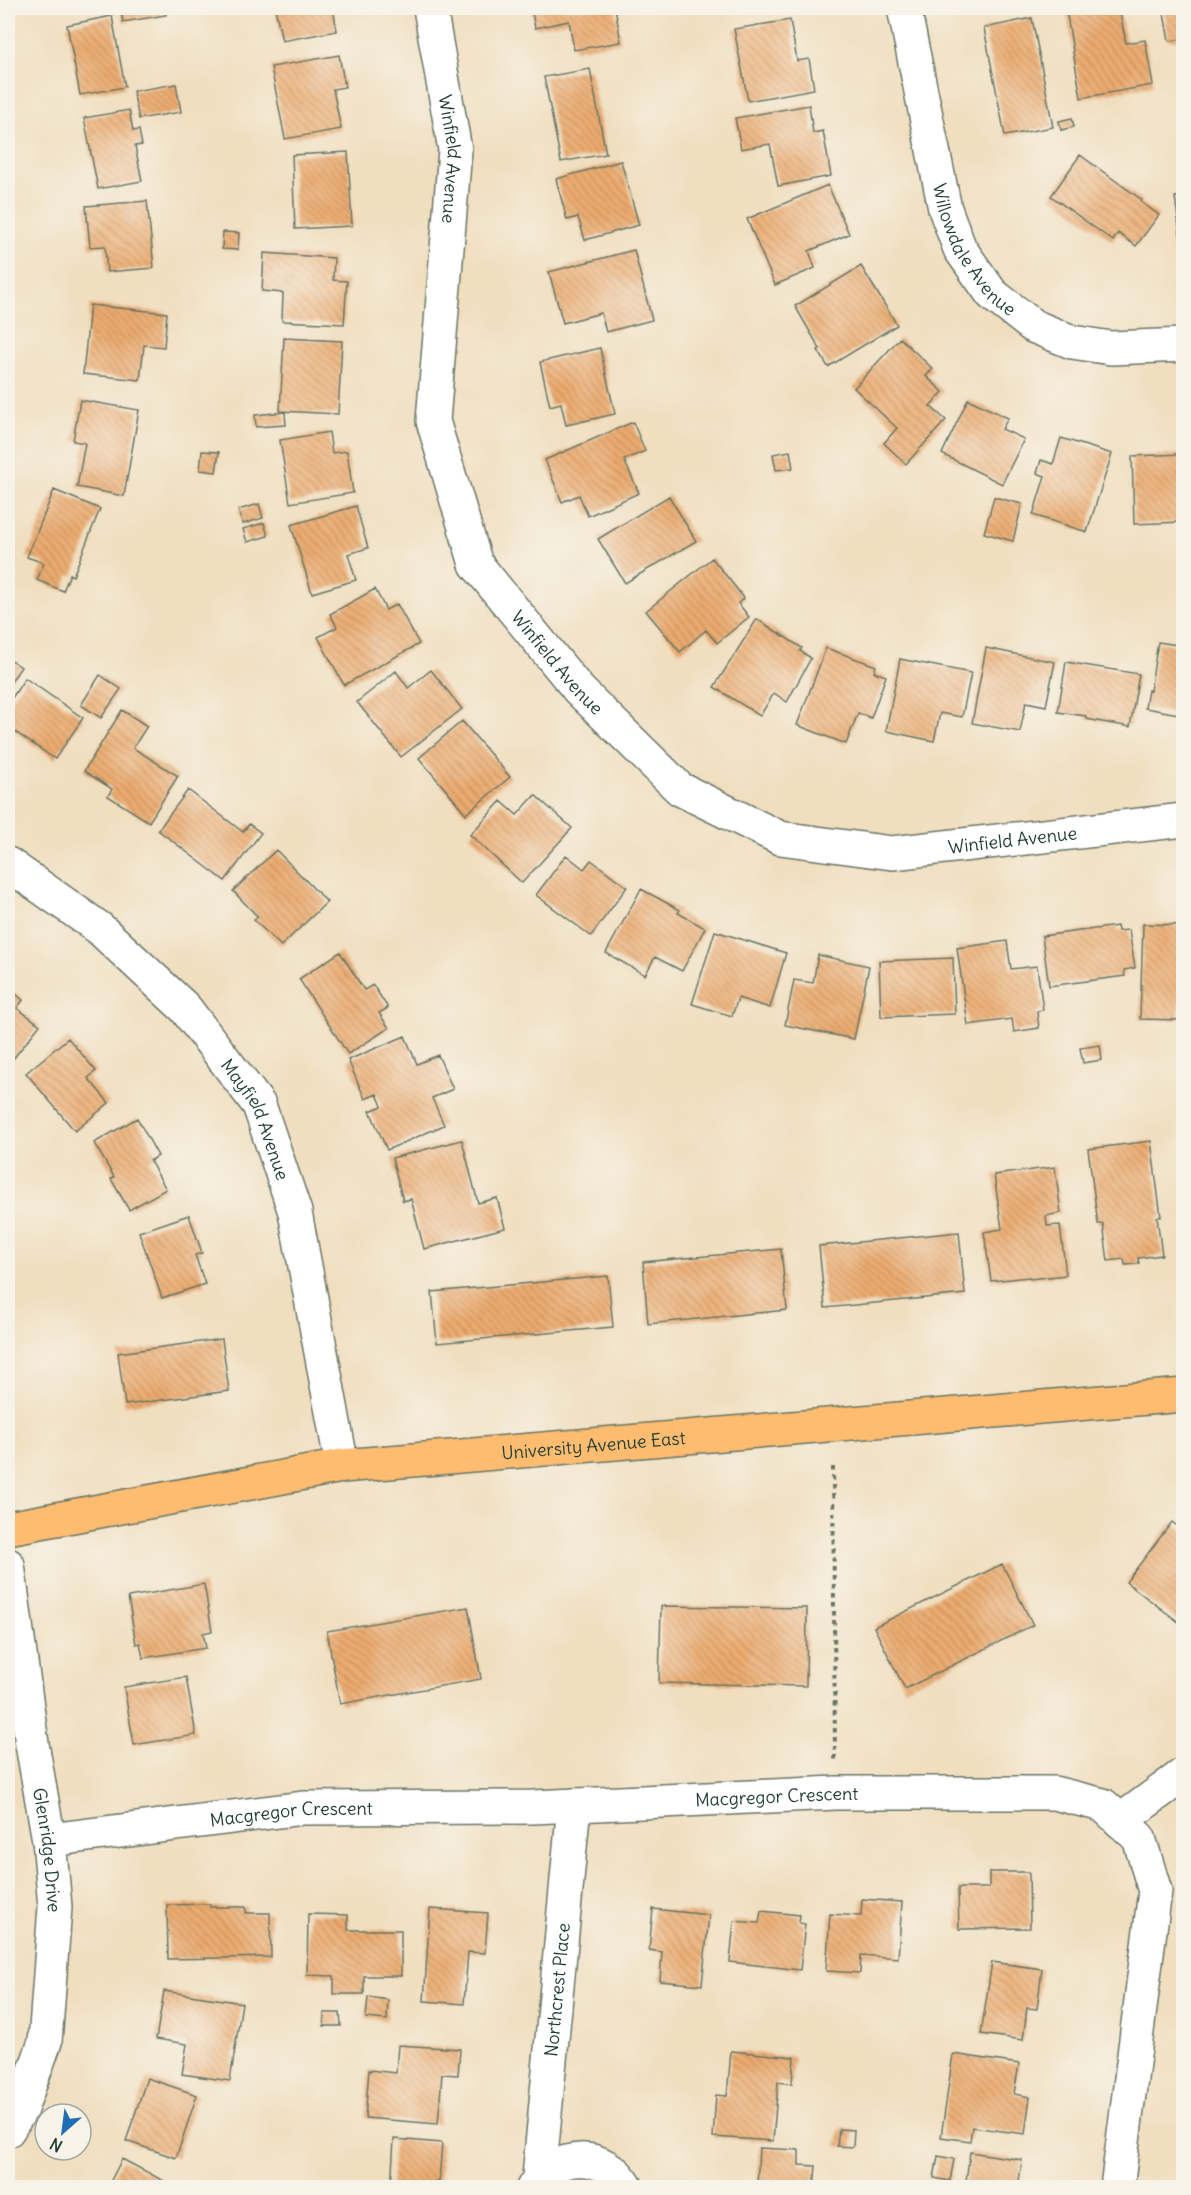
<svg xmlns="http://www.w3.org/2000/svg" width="1191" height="2195" viewBox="0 0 1191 2195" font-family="Delius,sans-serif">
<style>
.building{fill:url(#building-back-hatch)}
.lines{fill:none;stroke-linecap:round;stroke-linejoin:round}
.minor-casing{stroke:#687565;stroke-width:36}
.major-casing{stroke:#687565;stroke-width:36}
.path{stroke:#687565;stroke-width:4;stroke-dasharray:4.5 4.5;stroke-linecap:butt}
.minor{stroke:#fff;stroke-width:33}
.major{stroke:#fdbc6f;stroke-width:33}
.labels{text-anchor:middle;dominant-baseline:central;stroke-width:4.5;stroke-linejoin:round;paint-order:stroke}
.street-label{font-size:18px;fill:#1f3d34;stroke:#f7f3e8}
</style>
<defs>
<pattern id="building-back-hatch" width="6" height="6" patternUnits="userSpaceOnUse" patternTransform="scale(1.5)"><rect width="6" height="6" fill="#edac70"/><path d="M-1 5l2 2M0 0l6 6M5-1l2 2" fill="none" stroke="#bf8d5d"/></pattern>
</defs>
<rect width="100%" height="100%" fill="#f7f3e8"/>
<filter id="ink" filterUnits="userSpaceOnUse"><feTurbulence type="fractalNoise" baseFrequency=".0167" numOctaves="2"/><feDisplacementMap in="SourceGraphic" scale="12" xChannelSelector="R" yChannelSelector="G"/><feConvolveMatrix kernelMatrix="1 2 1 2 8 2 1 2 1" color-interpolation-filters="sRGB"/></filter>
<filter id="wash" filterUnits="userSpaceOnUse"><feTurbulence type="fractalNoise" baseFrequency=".008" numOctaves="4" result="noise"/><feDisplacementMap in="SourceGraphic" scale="24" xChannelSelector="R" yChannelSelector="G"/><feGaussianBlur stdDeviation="1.35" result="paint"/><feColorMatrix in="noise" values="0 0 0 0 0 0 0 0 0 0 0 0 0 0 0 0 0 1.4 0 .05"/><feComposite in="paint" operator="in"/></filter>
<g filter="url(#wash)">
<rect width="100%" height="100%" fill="#f0debf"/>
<g id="blocks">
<path class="building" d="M120,8h45l1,7 -43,7z
M275,8h58l4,23 -55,10z
M531,8h84l6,34 -47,8 -5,-29 -34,7z
M1081,8h38l7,35 19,-3 8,45 -72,13 -15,-88z
M1163,8h21v31l-15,2z
M112,16l13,71 -45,8 -13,-70z
M1032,18l21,109 -48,9 -21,-108z
M790,20l7,41 12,-2 5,30 -66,12 -14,-72z
M339,55l6,32 -12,2 8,40 -56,10 -14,-72z
M590,69l16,85 -45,8 -17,-85z
M176,84l5,28 -42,7 -6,-28z
M809,105l4,28 10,-2 8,45 -53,10 -8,-42 -29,5 -6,-31z
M129,110l4,21 6,-1 3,15 -7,1 7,35 -44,8 -14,-71z
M1072,118l2,9 -13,3 -2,-9z
M348,152l4,74 -57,3 -3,-74z
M1080,155l62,45 -1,2 18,13 -23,31 -18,-13 -5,8 -62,-45z
M621,161l18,64 -54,15 -7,-23 -11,3 -11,-41z
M828,185l21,49 -40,17 6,17 -40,17 -28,-66z
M1184,196v54h-2l-7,-53z
M147,201l7,67 -47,4 -2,-26 -15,1 -4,-41z
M223,232l16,1 -1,17 -16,-1z
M634,250l18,70 -46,12 -5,-19 -38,10 -14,-51z
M264,253l70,5 -1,22 14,1 -3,43 -62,-3 1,-28 -21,-2z
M861,266l36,59 -69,42 -10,-17 2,-1 -25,-43z
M90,305l77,8 -3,34 -20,-2 -4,35 -57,-6z
M284,338l58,3 -4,73 -58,-3z
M900,338l33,31 -7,7 17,16 -13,14 16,14 -40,44 -22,-21 13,-15 -43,-40z
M600,348l15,66 -49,11 -5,-22 -11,3 -10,-44z
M968,399l40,19 -6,11 22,10 -22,45 -60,-30z
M80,400l59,10 -15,86 -47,-9 8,-44 -12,-2z
M285,412l1,13 -30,2 -1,-12z
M633,422l12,29 -21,9 15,33 -51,23 -9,-21 -17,7 -17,-42z
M329,432l3,21 15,-2 6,42 -63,10 -10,-63z
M1061,438l51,16 -25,78 -54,-17 12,-39 -8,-3 4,-13 12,4z
M202,451l17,1 -3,20 -16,-2z
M790,451l3,17 -17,2 -3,-16z
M1184,454v68l-50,2 -2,-68z
M54,490l46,19 -27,67 -3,-2 -7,17 -26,-11 7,-17 -17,-6z
M669,496l27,45 -71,42 -27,-44z
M994,497l28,7 -9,37 -29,-8z
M259,504l4,14 -20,6 -5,-14z
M356,506l12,42 -20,6 8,26 -44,13 -21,-68z
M264,523l4,13 -21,6 -4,-13z
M712,558l32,40 -6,5 11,14 -32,26 -11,-13 -26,22 -34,-41z
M375,589l11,21 11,-6 22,40 -75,41 -26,-48 19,-10 -7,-13z
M757,619l45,29 -2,3 11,7 -24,44 -13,-9 -14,23 -46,-29z
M1158,642l26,4v69l-39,-7 3,-18 2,1z
M826,648l50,18 -2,6 12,4 -15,42 -13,-5 -12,31 -49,-19z
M986,648l69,14 -9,44 -20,-4 -6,30 -48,-9z
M8,658l13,9 -13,19z
M900,659l71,14 -9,44 -22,-4 -6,28 -48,-10z
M1066,662l73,12 -9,53 -44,-8v-3l-28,-4z
M431,670l31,39 -61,48 -44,-55 39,-31 12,17z
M100,675l21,14 -20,29 -20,-13z
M25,678l58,40 -28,41 -47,-32v-23z
M122,710l25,16 -14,22 45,28 -29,46 -41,-26 4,-7 -28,-18z
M462,721l48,56 -44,37 -47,-56z
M188,790l55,42 6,-8 12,9 -36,48 -67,-51z
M535,795l37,33 -50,55 -52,-48 31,-34 16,14z
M276,850l51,52 -46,44 -27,-26 4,-3 -25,-26z
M566,855l18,14 7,-9 36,27 -36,49 -55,-41z
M641,889l39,21 -2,3 27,15 -23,43 -27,-14 -10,18 -39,-22z
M1143,924l41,1v78h-4l-1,17 -39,-1z
M1117,926l1,5 11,-1 6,38 -11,2 1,6 -76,10 -7,-50z
M715,931l71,22 -16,55 -32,-10 -6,18 -40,-12z
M1007,941l4,28 26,-3 6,44 -6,1 2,17 -25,4 -2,-13 -44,6 -11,-77z
M340,952l24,38 9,-5 15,23 -9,5 10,15 -41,26 -49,-75z
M818,955l51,11 -15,73 -69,-14 9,-45 19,3z
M953,958l2,56 -74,3 -2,-56z
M8,987l15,13 -6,8 23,17 -27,34 -5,-4z
M405,1036l12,28 21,-9 15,34 -21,9 12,27 -57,25 -17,-39 12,-5 -5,-12 -12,5 -17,-39z
M68,1038l28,33 -8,7 21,25 -34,28 -49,-58z
M1100,1045l2,15 -19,3 -3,-15z
M137,1118l21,38 -8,5 16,28 -37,21 -18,-31 3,-2 -20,-34z
M462,1140l16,63 19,-5 8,30 -81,21 -13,-50 -8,2 -11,-43z
M1151,1141l10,76h-4l5,38 -24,3 1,6 -14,1 -1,-6 -16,2 -5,-37h-5l-10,-75z
M1055,1167l6,46 -15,3 1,10 13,-1 6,50 -36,4 -1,-2 -38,4 -7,-49 18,-3 -8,-54z
M189,1215l13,38 -7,2 10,29 -43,14 -23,-66z
M959,1232l6,62 -140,14 -6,-62z
M781,1249l6,61 -139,14 -5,-62z
M608,1276l5,51 -176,16 -5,-51z
M222,1339l7,52 -104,14 -7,-52z
M1172,1522l12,9v95l-58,-44z
M1002,1564l31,61 -128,64 -31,-62z
M204,1584l8,47 -9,2 3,15 -63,10 -3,-15 -4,1 -8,-47z
M661,1606l146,2 -1,78 -147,-3z
M468,1607l13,72 -141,25 -13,-73z
M186,1677l10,58 -62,10 -10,-58z
M989,1872h40l1,56 -71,1 -1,-41h31z
M862,1899l40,3 -4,56 -37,-3 -1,18 -34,-2 4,-57 31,2z
M210,1904v3h36v6h24l1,44 -103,2 -1,-54z
M430,1909l58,4 -3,40 -17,-1 -4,52 -40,-3z
M653,1909l56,6 -7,70 -42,-4 2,-29 -13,-2z
M761,1911l39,4 -1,8 6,1 -5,46 -70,-8 4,-41 25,2z
M308,1914l40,1v15h53v46h-37v18h-30v-18l-27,-1z
M992,1962l50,7 -5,40 -10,-1 -4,32 -42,-6z
M164,1991l78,12 -12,78 -48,-7 5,-30 -31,-5z
M368,1997l20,3 -1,20 -21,-2z
M324,2013h16l1,13h-17z
M398,2045l62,4 -2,26 -16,-1 -4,50 -73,-6 4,-48 27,3z
M731,2051l63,6 -2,27 -14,-2 -5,59 -60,-4 3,-42 11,1z
M953,2054l66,10 -5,30 16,3 -5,37 -53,-7 -2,14 -29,-4z
M147,2078l50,17 -21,63 -50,-17z
M839,2129l15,1 -1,17 -16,-1z
M394,2139l48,4 -3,39h-6l-1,6h-41z
M759,2148l40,2v15l17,1 -2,22h-57z
M970,2152l52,8 -4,28h-53z
M938,2156l16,3 -4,22 -16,-3z
M122,2159l42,22 -3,7h-54z"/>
</g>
</g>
<g filter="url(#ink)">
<use href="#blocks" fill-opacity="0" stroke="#687565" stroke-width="1.5"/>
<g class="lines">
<g class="minor-casing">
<g id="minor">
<path id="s1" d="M430,8l25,142 -22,271 43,143 103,126 101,99 100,49 112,15 292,-33"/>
<path id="s2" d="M904,8l41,201 15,40 32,45 41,32 39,16 39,6 73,-3"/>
<path id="s3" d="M8,864l91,64 86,80 74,97 36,107 47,254"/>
<path id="s4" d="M8,1565l24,179 17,96 6,67 -10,135 -24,67 -13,21"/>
<path d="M1120,1821l64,-47"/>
<path id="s5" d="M49,1840l254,-32 230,-1 303,-14h218l49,12 36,33 16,53 -38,297"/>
<path id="s6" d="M539,2177l35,-372"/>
<path d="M533,2188c22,-37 73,-38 94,0"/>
</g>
</g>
<g class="major-casing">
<g id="major">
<path id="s7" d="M8,1528l334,-62 842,-71"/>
</g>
</g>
<path class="path" d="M833,1467l2,293"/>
<use href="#minor" class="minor"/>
<use href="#major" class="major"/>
</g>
</g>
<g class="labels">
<g class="street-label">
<text stroke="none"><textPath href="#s1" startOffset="153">Winfield Avenue</textPath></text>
<text stroke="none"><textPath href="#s2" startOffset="255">Willowdale Avenue</textPath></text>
<text stroke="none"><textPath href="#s1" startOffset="693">Winfield Avenue</textPath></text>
<text stroke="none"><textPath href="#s1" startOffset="1215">Winfield Avenue</textPath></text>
<text stroke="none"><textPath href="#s3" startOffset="362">Mayfield Avenue</textPath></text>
<text stroke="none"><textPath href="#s7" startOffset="592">University Avenue East</textPath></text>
<text stroke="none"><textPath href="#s5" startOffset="730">Macgregor Crescent</textPath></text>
<text stroke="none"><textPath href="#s5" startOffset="244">Macgregor Crescent</textPath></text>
<text stroke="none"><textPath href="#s4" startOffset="288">Glenridge Drive</textPath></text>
<text stroke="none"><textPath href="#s6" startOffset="188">Northcrest Place</textPath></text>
</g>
</g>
<rect width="1191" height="2195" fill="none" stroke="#f7f3e8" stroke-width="30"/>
<g transform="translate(63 2132) rotate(208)"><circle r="28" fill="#f7f3e8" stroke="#a1aaa0" stroke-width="1.5"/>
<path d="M0-4.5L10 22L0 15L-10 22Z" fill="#1f6fb2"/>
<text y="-9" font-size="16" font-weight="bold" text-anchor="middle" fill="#1f3d34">N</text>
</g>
</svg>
